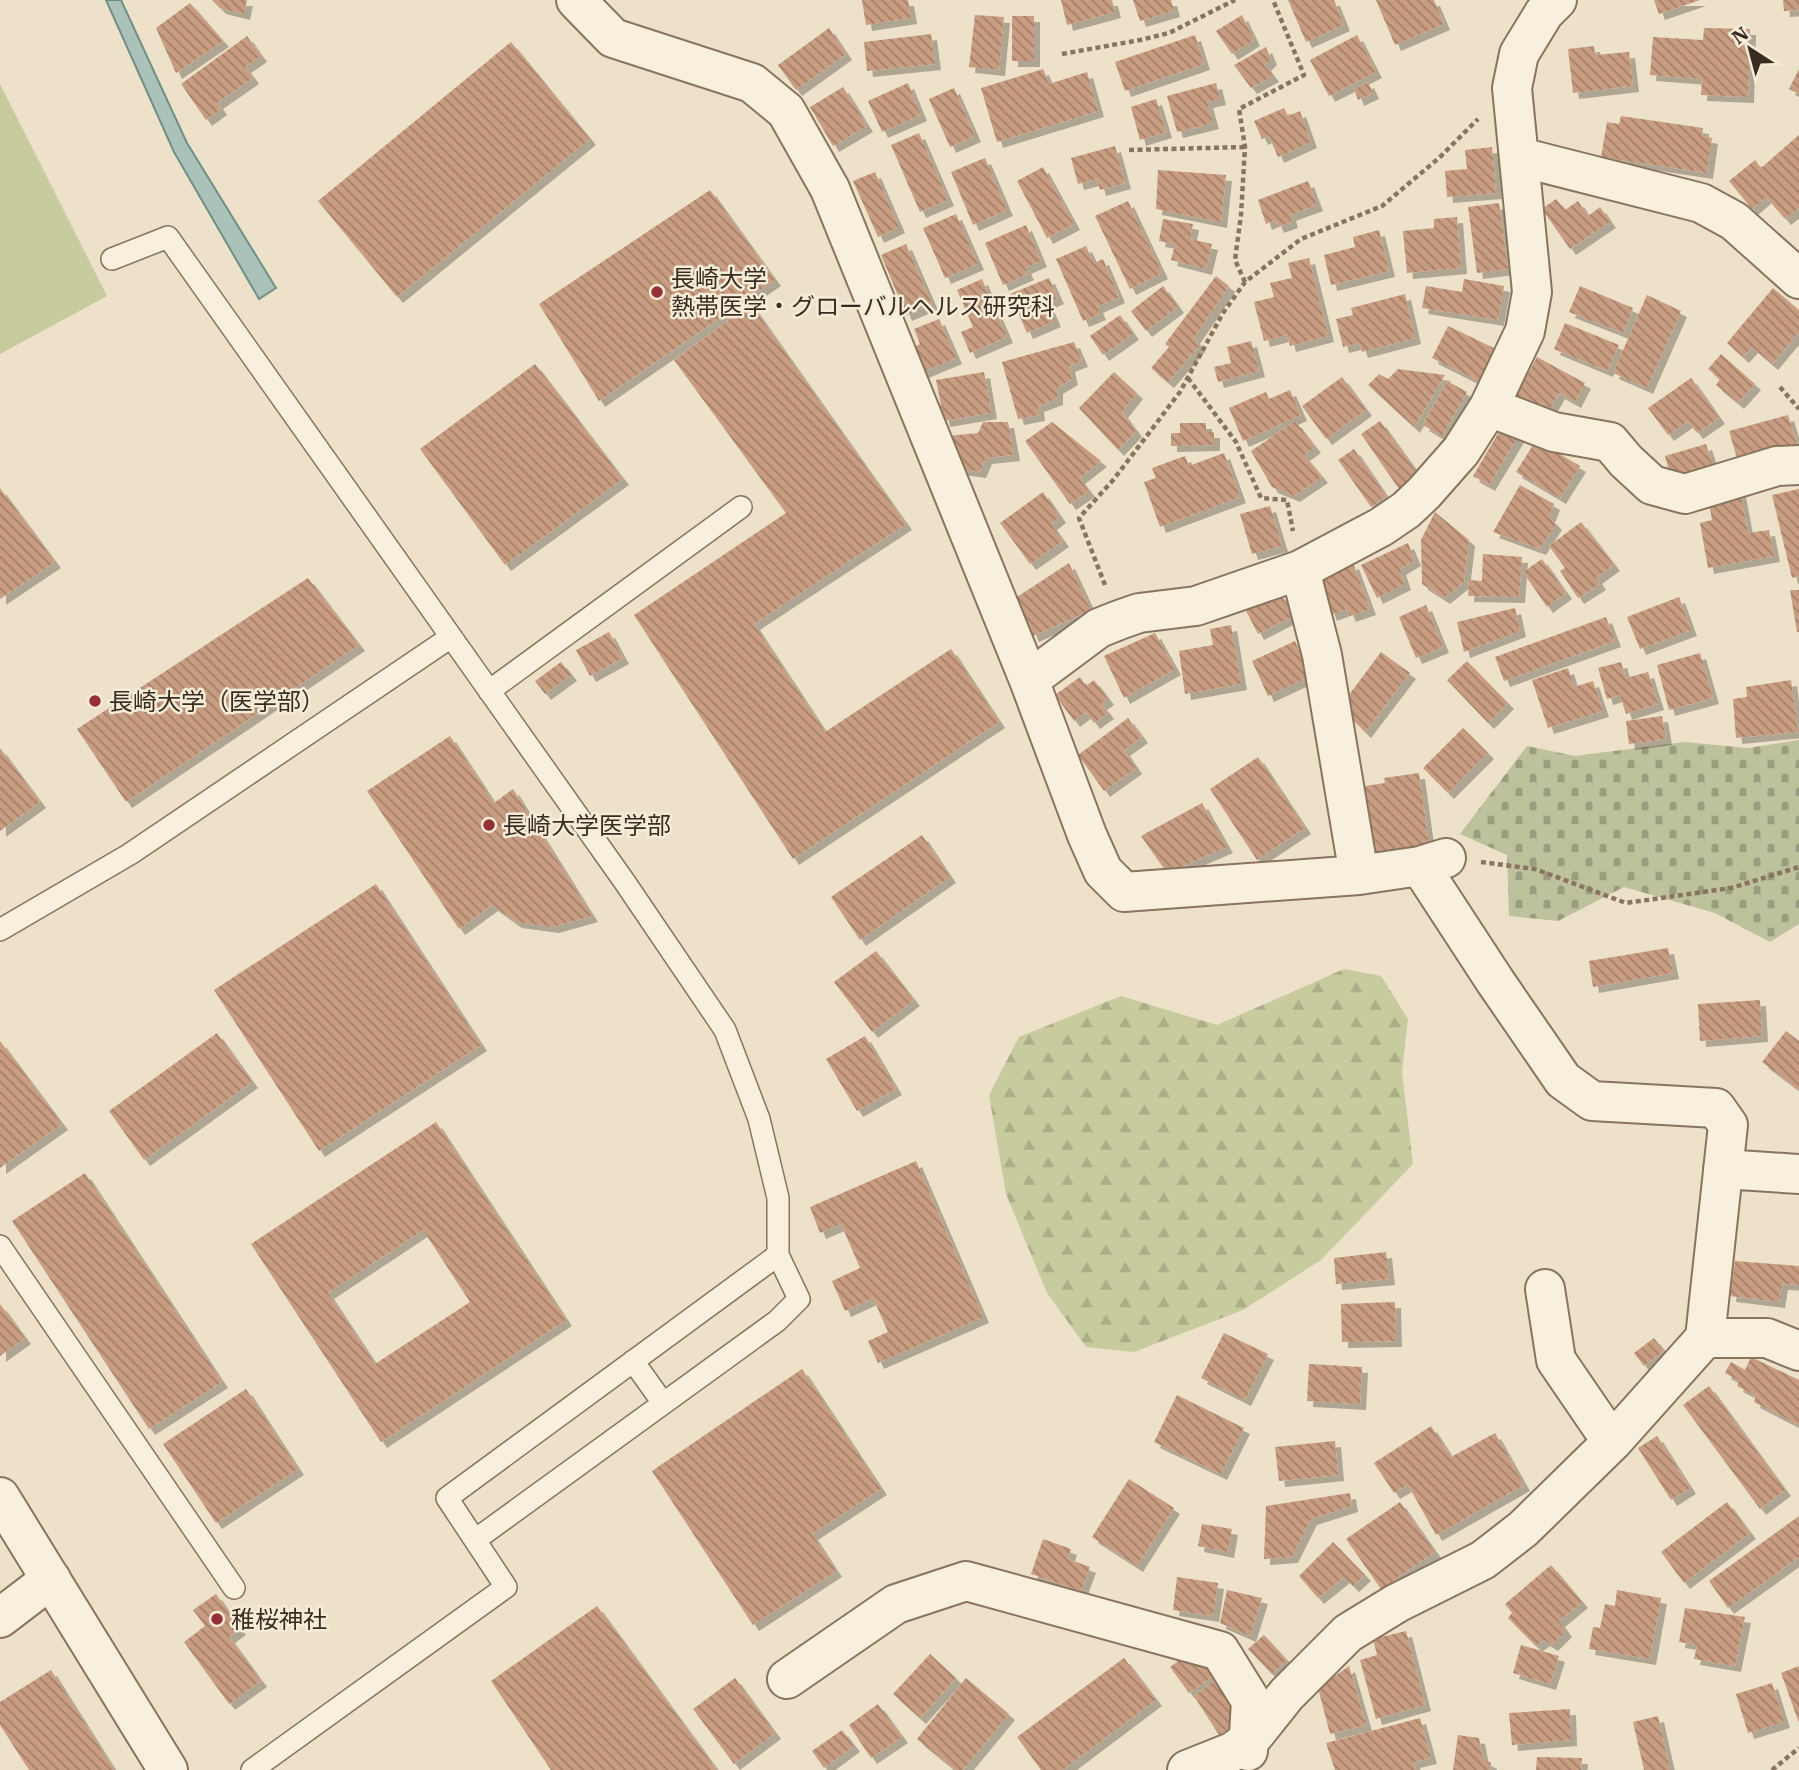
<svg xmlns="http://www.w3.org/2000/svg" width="1799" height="1770" viewBox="0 0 1799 1770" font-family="'IBM Plex Serif','Noto Sans JP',serif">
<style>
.forest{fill:url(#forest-firs)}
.cemetery{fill:url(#cemetery-stones)}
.pitch{fill:#c7cb9d}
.water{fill:#aac2ba;stroke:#709087;stroke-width:2}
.building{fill:url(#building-back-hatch);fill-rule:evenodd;filter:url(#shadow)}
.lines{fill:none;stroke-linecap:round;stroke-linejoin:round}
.service-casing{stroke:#89745e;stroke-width:24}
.minor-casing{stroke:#89745e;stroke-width:42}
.tertiary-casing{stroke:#89745e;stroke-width:42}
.path{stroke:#89745e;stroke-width:4.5;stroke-dasharray:5 3.5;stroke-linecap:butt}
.service{stroke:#f8efdc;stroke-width:21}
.minor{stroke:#f8efdc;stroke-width:38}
.tertiary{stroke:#f8efdc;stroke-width:38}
.poi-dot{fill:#953135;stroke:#f5ecd8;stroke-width:2.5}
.labels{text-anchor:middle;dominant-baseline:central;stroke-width:5;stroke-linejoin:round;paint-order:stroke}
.poi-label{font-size:24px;fill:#3a2c21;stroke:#f5ecd8;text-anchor:start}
</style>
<defs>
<pattern id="forest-firs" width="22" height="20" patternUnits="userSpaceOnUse" patternTransform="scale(1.75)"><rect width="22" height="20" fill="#c7cb9d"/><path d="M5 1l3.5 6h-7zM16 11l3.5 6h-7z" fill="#acae87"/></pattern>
<pattern id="cemetery-stones" width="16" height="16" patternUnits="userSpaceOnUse" patternTransform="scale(1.75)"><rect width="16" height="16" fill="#bdc19c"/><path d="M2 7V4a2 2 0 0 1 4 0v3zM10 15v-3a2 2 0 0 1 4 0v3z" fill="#9b9d7f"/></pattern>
<pattern id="building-back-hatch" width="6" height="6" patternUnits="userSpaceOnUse" patternTransform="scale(1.75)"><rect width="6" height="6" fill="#c99d81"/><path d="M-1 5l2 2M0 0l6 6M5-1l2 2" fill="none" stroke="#a48069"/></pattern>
<filter id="shadow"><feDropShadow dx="6" dy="6" stdDeviation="0" flood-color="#0004"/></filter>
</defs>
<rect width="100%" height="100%" fill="#ede1c9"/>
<path class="forest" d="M1344,969l37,7 27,43 -6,53 11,92 -92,96 -78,50 -109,42 -48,-5 -39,-54 -41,-99 -17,-99 30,-58 102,-41 96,29z"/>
<path class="cemetery" d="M1799,740v184l-29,18 -55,-29 -91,-26 -66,34 -49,-5 -2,-61 -47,-21 67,-88 48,10 109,-14 64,6z"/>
<path class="pitch" d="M0,84l107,212 -107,58z"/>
<path class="water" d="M106,0h15l66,143 89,145 -17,11 -85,-147z"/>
<path class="building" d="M212,0h35l-3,14 -24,-6z
M862,0h46l3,18 -45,7z
M1061,0h51l3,12 -48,13z
M1133,0h38l3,11 -34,10z
M1288,0h46l10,25 -38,17z
M1376,0h58l10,24 -49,21z
M1654,0h46l-41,14z
M1783,0h16v10l-15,1z
M190,3l33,38 -47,32 -20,-45z
M975,15l29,2 -5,53 -30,-3z
M1242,15l12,25 -22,14 -16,-23z
M1012,16h22v45h-22z
M829,28l17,26 -50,36 -18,-25z
M1704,28l46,1 -2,68 -47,-2 1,-16 -52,-4 3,-38 50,3z
M931,34l4,30 -68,7 -3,-29z
M1195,35l9,29 -79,27 -10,-29z
M1357,35l19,37 -47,24 -19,-36z
M247,36l14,20 -16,11 8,11 -36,25 4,6 -15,11 -25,-36z
M511,42l79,97 -193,158 -79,-96z
M1594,46l1,9 34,-3 4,34 -60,7 -5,-44z
M1266,47l5,12 -6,6 8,11 -22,12 -17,-23z
M1043,69l6,15 38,-12 11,39 -101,31 -16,-54z
M1799,69v25l-10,-5z
M1368,82l5,11 -15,7 -4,-11z
M908,83l13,32 -39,17 -14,-31z
M1216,83l4,16 -13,3 6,21 -36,9 -10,-36z
M843,87l24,39 -34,20 -23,-39z
M954,88l21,48 -25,11 -21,-48z
M1156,99l10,33 -26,8 -9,-33z
M1284,108l4,8 12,-5 11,31 -33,15 -9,-21 -7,3 -8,-18z
M1621,116l82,12 -1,8 10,2 -5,35 -106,-16 6,-35 12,2z
M919,133l29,67 -28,12 -29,-67z
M1799,135v73l-14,11 -19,-22 -14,12 -23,-28 26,-21 6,8z
M1115,146l10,37 -25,7 -3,-11 -19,5 -7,-26z
M1492,147l4,46 -49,4 -2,-26 22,-2 -2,-19z
M985,158l22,52 -34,15 -22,-53z
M1043,167l31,57 -27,14 -30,-57z
M1158,170l68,5 -5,47 -65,-13z
M875,172l24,55 -21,10 -25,-56z
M1308,181l9,24 -27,10 2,7 -14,5 -3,-7 -9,4 -8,-24z
M710,190l65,90 -176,121 -60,-97z
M1556,199l9,11 13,-9 10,15 12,-9 10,15 -40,27 -28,-40z
M1128,201l34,72 -32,16 -35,-73z
M1499,203l9,66 -31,4 -9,-66z
M956,214l22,50 -33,14 -22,-50z
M1457,217l4,51 -54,5 -4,-42 31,-3v-9z
M1163,219l30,5 -3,15 22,5 -6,25 -35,-9 4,-16 -16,-3z
M1026,225l15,36 -16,7 3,6 -25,11 -18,-42z
M1379,230l10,41 -58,14 -7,-30 31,-8 -2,-10z
M906,244l26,60 -26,11 -25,-60z
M1086,246l8,17 9,-4 16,38 -22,10 3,7 -17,7 -27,-62z
M1309,258l19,78 -38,10 -3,-11 -23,6 -10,-39 20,-5 -4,-14 22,-5 -4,-15z
M1216,276l13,10 -35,52 5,8 -31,36 -17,-14 18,-21 -4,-3z
M1049,278l9,20 -11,5 8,18 -28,12 -17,-39z
M982,279l25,58 -37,16 -9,-21 12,-5 -16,-37z
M1464,279l40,7 -6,34 -76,-12 4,-22 36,6z
M1163,286l15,21 -32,24 -15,-20z
M1580,286l53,22 -10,25 -54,-21z
M1773,288l26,22v22l-27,32 -20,-17 -9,10 -16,-14z
M1405,294l10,44 -53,14 -3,-9 -16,4 -7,-28 17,-4 -2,-7z
M1647,295l34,16 -34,77 -34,-15z
M751,304l155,220 -152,100 71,108 126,-83 48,73 -206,137 -159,-244 152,-102 -112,-153z
M1120,315l13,19 -30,21 -13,-19z
M939,319l17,39 -38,16 -10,-24 12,-6 -6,-15z
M1565,323l54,22 -12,26 -53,-22z
M1448,326l46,22 -16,33 -46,-23z
M1251,341l8,30 -41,11 -4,-15 17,-4 -4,-16z
M1074,342l8,19 -13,5 3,13 -15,9v11l-19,7 1,9 -21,4 -16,-57z
M1721,354l34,30 -17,19 -22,-18 4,-6 -12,-10z
M1537,357l48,26 -10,19 -16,-9 -14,25 -31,-18z
M535,364l88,115 -118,86 -85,-116z
M1398,369l47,6 -31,52 -46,-42 11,-11 9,5z
M984,372l7,41 -47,8 -8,-41z
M1114,372l23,21 -15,19 14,19 -18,19 -39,-42z
M1342,377l24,33 -40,29 -24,-33z
M1691,378l28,40 -22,15 -9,-12 -20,14 -20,-27z
M1447,381l20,11 -25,44 -19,-11z
M1290,390l11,25 -58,26 -14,-33 37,-16 3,7z
M1788,415l9,30 -59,17 -9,-31z
M1295,421l20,26 -11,8 18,22 -28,19 -22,-9 -21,-36z
M1380,421l39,54 -20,14 -38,-55z
M983,422h25l6,33 -28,3 -6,14 -23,-3 -10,-33 31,-3z
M1052,422l49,39 -22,17 10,13 -19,13 -45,-63z
M1180,423h26v9h8v13l-43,1v-13h9z
M1503,425l16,10 -30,50 -16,-9z
M1536,440l44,26 -20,32 -44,-26z
M1706,444l7,22 -42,12 -6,-22z
M1354,449l32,47 -15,11 -33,-47z
M1224,453l16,44 -80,30 -16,-45 12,-4 -4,-10 33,-12 4,10z
M1520,485l34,19 -5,13 7,7 -16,25 -47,-17z
M0,488l55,74 -55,37z
M1799,489v87l-7,2 -20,-83z
M1740,491l8,42 21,-3 5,26 -66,12 -8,-45 12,-3 -4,-22z
M1043,492l17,25 -9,7 12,17 -33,23 -30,-41z
M1270,506l12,40 -30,8 -12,-40z
M1435,512l34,28 -5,42 -20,16 -22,-14 -1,-44z
M1581,522l33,43 -18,13 4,6 -22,14 -18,-27 5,-3 -16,-22z
M1408,543l7,17 -15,9 5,15 -28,14 -16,-33z
M1483,554l39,3 -3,40 -51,-1 1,-16 13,1z
M1542,559l24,34 -19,14 -24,-35z
M1069,563l22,47 -58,26 -16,-39z
M1353,563l17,46 -20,7 -3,-7 -16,6 -14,-38z
M308,578l51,67 -233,157 -49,-73z
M1790,590h9v42h-2z
M1281,593l12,23 -35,18 -12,-23z
M1679,597l12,33 -51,19 -13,-32z
M1426,605l17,42 -27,11 -17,-41z
M1515,608l5,23 -56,21 -7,-30z
M1606,617l9,24 -111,40 -9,-24z
M1231,625l10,59 -56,10 -6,-43 34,-6 -3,-16z
M609,632l14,26 -33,18 -14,-26z
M1155,633l20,36 -51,29 -20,-42z
M1295,641l16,35 -43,20 -16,-35z
M1381,652l29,21 -45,59 -25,-25z
M1700,653l13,45 -44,12 -12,-45z
M1467,661l41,42 -20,20 -41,-43z
M561,662l10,13 -26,19 -10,-13z
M1621,662l5,16 22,-6 10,32 -32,10 -6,-19 -13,4 -9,-31z
M1568,668l6,19 19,-6 10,30 -55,17 -16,-48z
M1080,677l6,9 8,-6 14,19 -7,5 7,9 -14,10 -8,-11 -12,9 -19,-26z
M1791,680l7,52 -62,6 -3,-39 14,-2 -1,-10z
M1662,716l4,23 -37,5 -3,-23z
M1128,718l14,19 -18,13 12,18 -32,23 -26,-36z
M1463,728l25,25 -40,40 -25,-25z
M450,736l44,67 19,-14 79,127 -39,11 -37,-5 -24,-17 -33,24 -92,-138z
M0,748l40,54 -40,29z
M1258,757l47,71 -48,32 -47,-71z
M1419,773l10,72 -55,8 -9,-67 20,-3 -1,-5z
M1202,803l25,44 -60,26 -26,-37z
M922,835l28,42 -90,63 -29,-43z
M376,884l105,161 -162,106 -105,-161z
M1668,948l5,25 -80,14 -4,-26z
M876,951l38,49 -42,32 -38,-50z
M1760,1000l2,36 -62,5 -2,-37z
M1786,1031l13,10v49l-37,-28z
M217,1033l35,49 -108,78 -35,-49z
M865,1036l31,53 -39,22 -31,-52z
M0,1041l62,83 -62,44z
M436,1122l130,198 -185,122 -130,-198zM423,1230l47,72 -95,62 -47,-71z
M916,1161l67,156 -105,46 -10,-22 20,-9 -15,-34 -28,13 -13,-30 28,-13 -19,-44 -21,9 -10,-26z
M85,1173l137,209 -73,47 -137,-208z
M1386,1252l3,27 -53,5 -2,-26z
M1735,1261l64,5v19l-17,-1 -3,18 -49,-6z
M1395,1302l1,39 -54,1 -1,-38z
M0,1304l25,34 -25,18z
M1224,1333l44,21 -23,46 -44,-22z
M1654,1338l10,13 -20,15 -10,-13z
M1751,1357l48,23v45l-45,-23 2,-6 -19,-10 2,-5 -14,-8 6,-11 14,8z
M1309,1364l53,3 -2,37 -53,-3z
M802,1369l79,120 -69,45 24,37 -83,54 -101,-154z
M1709,1386l76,104 -25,19 -77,-104z
M246,1389l52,80 -82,54 -53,-79z
M1177,1395l67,33 -23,46 -67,-32z
M1431,1426l20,31 44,-24 29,52 -88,50 -28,-50 -14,8 -20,-30z
M1657,1436l33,52 -19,12 -33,-52z
M1335,1441l3,34 -59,6 -4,-34z
M1129,1479l45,29 -37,58 -45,-29z
M1350,1493l2,13 -41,13 -19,38 -28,2 2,-53z
M1400,1502l35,50 -54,37 -35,-50z
M1727,1502l23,31 -66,50 -23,-31z
M1799,1516v41l-71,51 -19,-27z
M1202,1524l30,5 -4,23 -30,-6z
M1043,1539l28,10 -3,10 22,8 -9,24 -50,-17z
M1333,1542l32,33 -12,11 -9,-9 -26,21 -19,-22z
M1551,1565l31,37 -23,19 7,10 -14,14 -8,-5 -8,6 -28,-28 4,-5 -7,-9z
M1177,1577l41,6 -5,33 -40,-6z
M1227,1590l35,8 -12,38 -30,-13z
M1617,1590l44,8 -11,61 -61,-10 4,-22 7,1 5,-24 10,2z
M216,1594l24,35 -11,8 32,44 -32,23 -45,-62 21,-16 -12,-16z
M597,1606l120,164h-166l-60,-89z
M1685,1608l60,9 -10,49 -41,-7 3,-14 -18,-3z
M1406,1631l19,74 -49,14 -16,-59 17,-5 -4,-16z
M1264,1635l23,25 -15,14 -24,-25z
M1521,1645l38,11 -9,28 -37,-11z
M930,1654l26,24 -36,40 -27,-24z
M1124,1658l32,42 -93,70h-22l-24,-33z
M1181,1659l26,6 8,10 -26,18 -19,-26z
M1349,1666l17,59 -36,9 -12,-46z
M1799,1666v57l-18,-50z
M51,1670l63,100h-85l-29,-45v-23z
M1219,1677l18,29v17l-18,12 -25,-39z
M735,1678l40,55 -41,31 -41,-55z
M966,1678l43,36 -46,56h-8l-38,-31z
M1772,1683l12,39 -36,11 -12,-39z
M878,1704l24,33 -31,21 -22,-33z
M1570,1709l1,31 -59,5 -3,-32z
M1658,1716l12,54h-26l-11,-48z
M1420,1718l11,40 -17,4 2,8h-81l-9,-27z
M842,1730l12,16 -30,22 -12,-17z
M1458,1735l21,3 4,21 8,4 -1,7h-37z
M1537,1757l45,1 -1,12h-45z"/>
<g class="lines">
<g class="service-casing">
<path id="service" d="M112,259l56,-22 456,644 101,149 34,89 19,79v57l-331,243 59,89 -254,183
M489,691l252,-184
M0,930l130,-76 321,-217
M0,1246l234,342
M633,1361l30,42
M475,1540l302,-219 22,-22 -21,-44"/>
</g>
<g class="minor-casing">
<path id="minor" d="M576,0l37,38 139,45 34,28 44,78 199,491 58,155 16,36 21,21 235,-17 61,-9 26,-8
M1520,157l181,46 33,18 65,58
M1489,407l65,25 56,10 16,19 26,24 33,9 92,-28 22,-1
M1300,570l22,85 37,220
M1029,680l70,-52 20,-8 20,-7 57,-7 104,-36 81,-43 25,-17 18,-17 37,-42 28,-44 36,-76 7,-39 -20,-204 7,-34 25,-41 13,-13
M1420,866l75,115 68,99 29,21 124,7 12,17 -23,213
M1723,1169l76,5
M1545,1289l11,71 56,82
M0,1618l51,-39
M787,1679l109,-75 70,-23 254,70 31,50 -3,50
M1187,1770l45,-18 19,-13 36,-45 61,-61 49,-30 86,-43 40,-31 89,-87 93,-104h62l32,13"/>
</g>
<g class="tertiary-casing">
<path id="tertiary" d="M0,1497l168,273"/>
</g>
<path class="path" d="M1062,54l78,-14 29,-7 66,-33
M1129,150l116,-3
M1245,282l-10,-22 6,-45 4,-68 -6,-38 65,-34 -31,-75
M1188,378l48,64 25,56 26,2 6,31
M1780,387l19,22
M1105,585l-26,-67 35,-39 66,-87 43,-79 22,-31 56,-43 81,-33 57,-48 39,-39
M1481,862l54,7 91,34 105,-15 68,-21
M1772,1770l27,-22"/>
<use href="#service" class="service"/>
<use href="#minor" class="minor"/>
<use href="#tertiary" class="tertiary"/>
</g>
<g class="poi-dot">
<circle cx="657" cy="292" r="7"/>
<circle cx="95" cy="701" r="7"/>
<circle cx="489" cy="825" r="7"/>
<circle cx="217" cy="1619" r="7"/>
</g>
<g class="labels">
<g class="poi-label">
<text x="671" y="278">長崎大学<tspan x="671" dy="28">熱帯医学・グローバルヘルス研究科</tspan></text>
<text x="109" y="701">長崎大学（医学部）</text>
<text x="503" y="825">長崎大学医学部</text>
<text x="231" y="1619">稚桜神社</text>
</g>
</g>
<g transform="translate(1750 49) rotate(324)" stroke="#f5ecd8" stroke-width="5" paint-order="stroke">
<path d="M0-5L12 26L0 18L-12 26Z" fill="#3a2c21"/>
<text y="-10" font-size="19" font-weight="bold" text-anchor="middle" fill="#3a2c21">N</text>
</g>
</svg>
